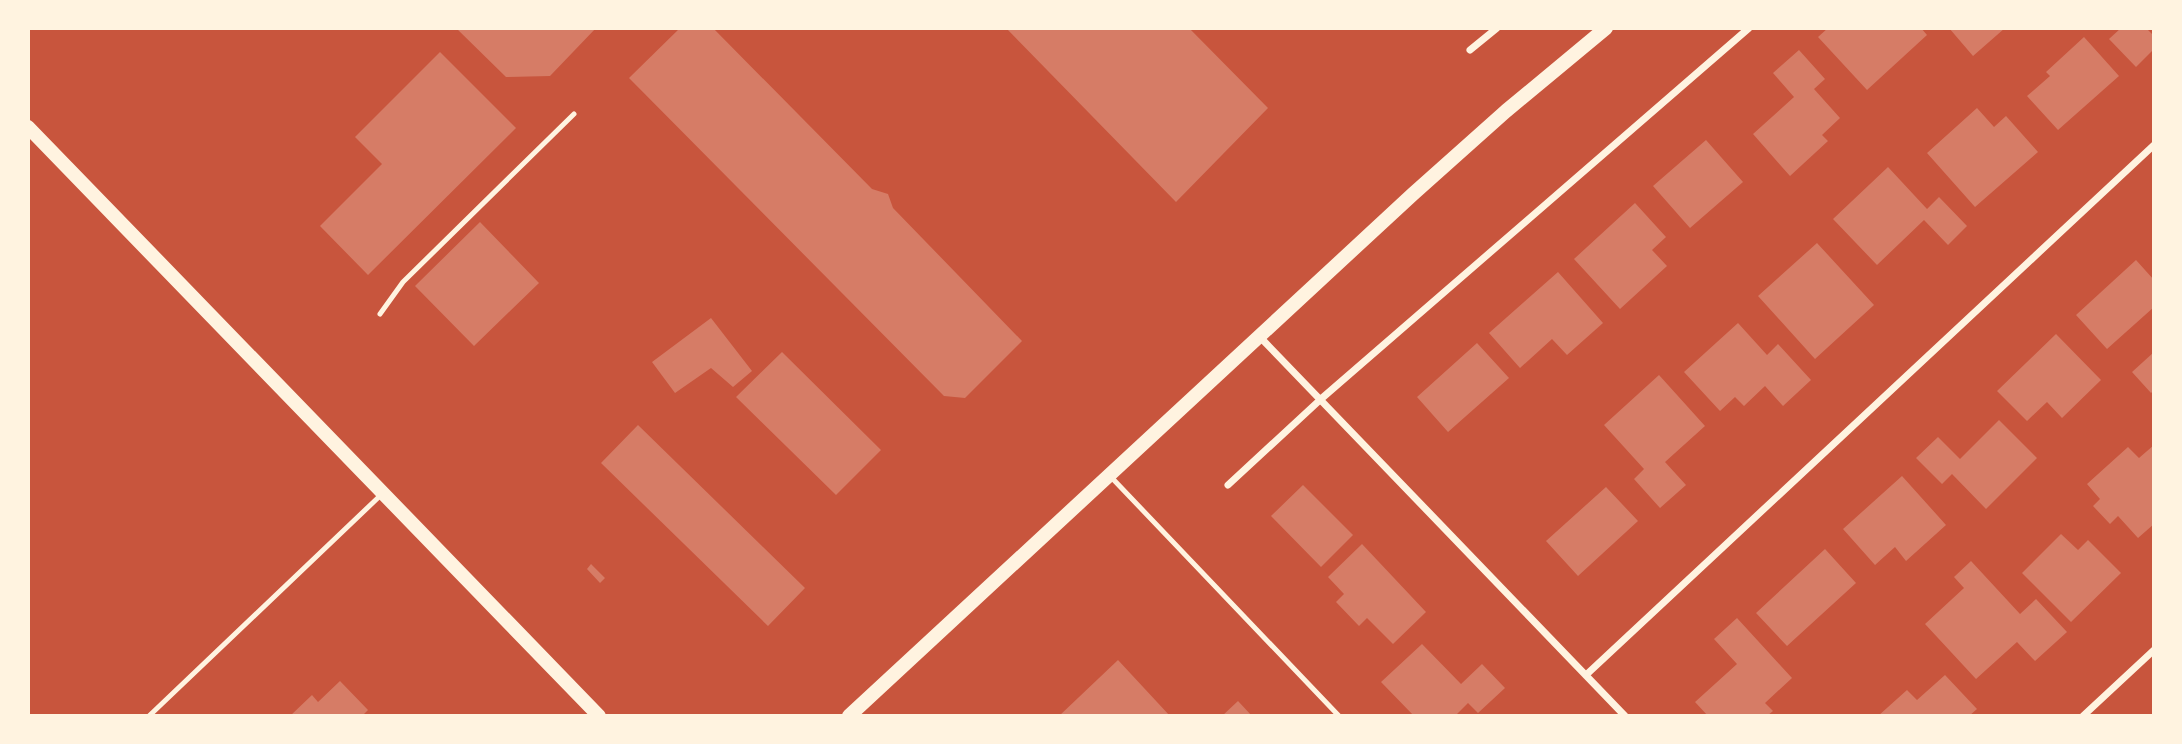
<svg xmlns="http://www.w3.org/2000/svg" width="2182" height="744" viewBox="0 0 2182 744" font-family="'Libre Baskerville',serif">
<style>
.building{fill:#d67c66}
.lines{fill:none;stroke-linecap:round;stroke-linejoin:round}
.service{stroke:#fff3e0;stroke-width:5}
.minor{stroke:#fff3e0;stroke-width:7}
.secondary{stroke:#fff3e0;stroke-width:14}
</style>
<rect width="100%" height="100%" fill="#c8553d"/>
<path class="building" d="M456,28h140l-46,48 -44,1z
M680,28h33l159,161 16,5 5,14 129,133 -57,57 -21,-2 -315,-318z
M1006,28h183l79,80 -92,94z
M1828,28h93l6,7 -60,55 -49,-53z
M1949,28h56l-32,28z
M2121,28h25l8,8v13l-18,18 -27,-28z
M2084,37l35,39 -61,54 -31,-34 23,-20 -4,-4z
M1799,50l26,29 -11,10 26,29 -18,17 6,6 -38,35 -37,-42 41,-37 -21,-24z
M440,52l76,76 -148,147 -48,-49 62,-62 -27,-27z
M1977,108l17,19 12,-11 32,36 -63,55 -48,-54z
M1706,140l37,42 -53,46 -37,-42z
M1888,167l39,42 12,-12 28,29 -19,19 -24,-25 -47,45 -44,-46z
M1635,203l31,34 -14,13 15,16 -47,43 -46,-50z
M480,222l59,61 -65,63 -59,-60z
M1817,243l57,62 -59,54 -57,-63z
M2136,260l18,20v27l-47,42 -31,-34z
M1558,272l45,51 -36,32 -15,-16 -32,29 -31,-35z
M711,318l41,53 -19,16 -22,-19 -36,25 -23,-31z
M1738,323l29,32 11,-11 33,36 -28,26 -18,-20 -21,20 -9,-9 -15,14 -36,-39z
M2056,334l45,46 -39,38 -15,-16 -20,19 -30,-30z
M1477,343l32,35 -61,54 -31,-35z
M782,352l99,98 -45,45 -100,-98z
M2154,352v38l-3,3 -19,-21z
M1659,375l46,51 -40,36 21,23 -26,23 -26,-29 10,-10 -40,-44z
M1999,420l38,38 -51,51 -34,-35 -10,10 -26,-26 22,-21 22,22z
M638,425l167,163 -37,38 -167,-163z
M2154,445v79l-16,14 -20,-22 -8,8 -17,-18 7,-7 -13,-15 41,-37 11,11z
M1902,476l44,49 -40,36 -11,-14 -20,18 -32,-36z
M1303,485l50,50 -32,32 -50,-51z
M1606,487l32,34 -60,55 -32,-35z
M2061,534l17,16 10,-10 33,33 -50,49 -49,-49z
M1362,544l64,68 -33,32 -26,-26 -8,8 -23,-24 8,-8 -16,-17z
M1825,549l31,34 -69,63 -31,-33z
M1971,561l49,53 16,-15 31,33 -32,29 -18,-19 -41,37 -51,-55 39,-36 -10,-11z
M591,564l14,14 -5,5 -13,-14z
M1737,618l55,60 -27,25 8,8 -6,5h-59l-13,-14 42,-38 -23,-25z
M1422,644l39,40 21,-20 23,24 -27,25 -10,-10 -13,13h-28l-2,-2 -3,2h-8l-33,-34z
M1118,660l52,56h-111z
M1945,675l32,34 -8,7h-91l29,-26 10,10z
M340,681l28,29 -6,6h-72l22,-21 6,7z
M1238,701l14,15h-30z"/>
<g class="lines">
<path class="service" d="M380,314l23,-32 171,-168
M1111,477l228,239
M149,716l234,-223"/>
<path class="minor" d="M1470,50l27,-22
M1259,336l366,380
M1228,485l93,-86 428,-371
M1586,675l568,-530
M2083,716l71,-66"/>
<path class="secondary" d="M28,127l571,589
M849,716l564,-522 93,-83 100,-83"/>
</g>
<rect width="2182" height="744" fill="none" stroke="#fff3e0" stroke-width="60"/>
</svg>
